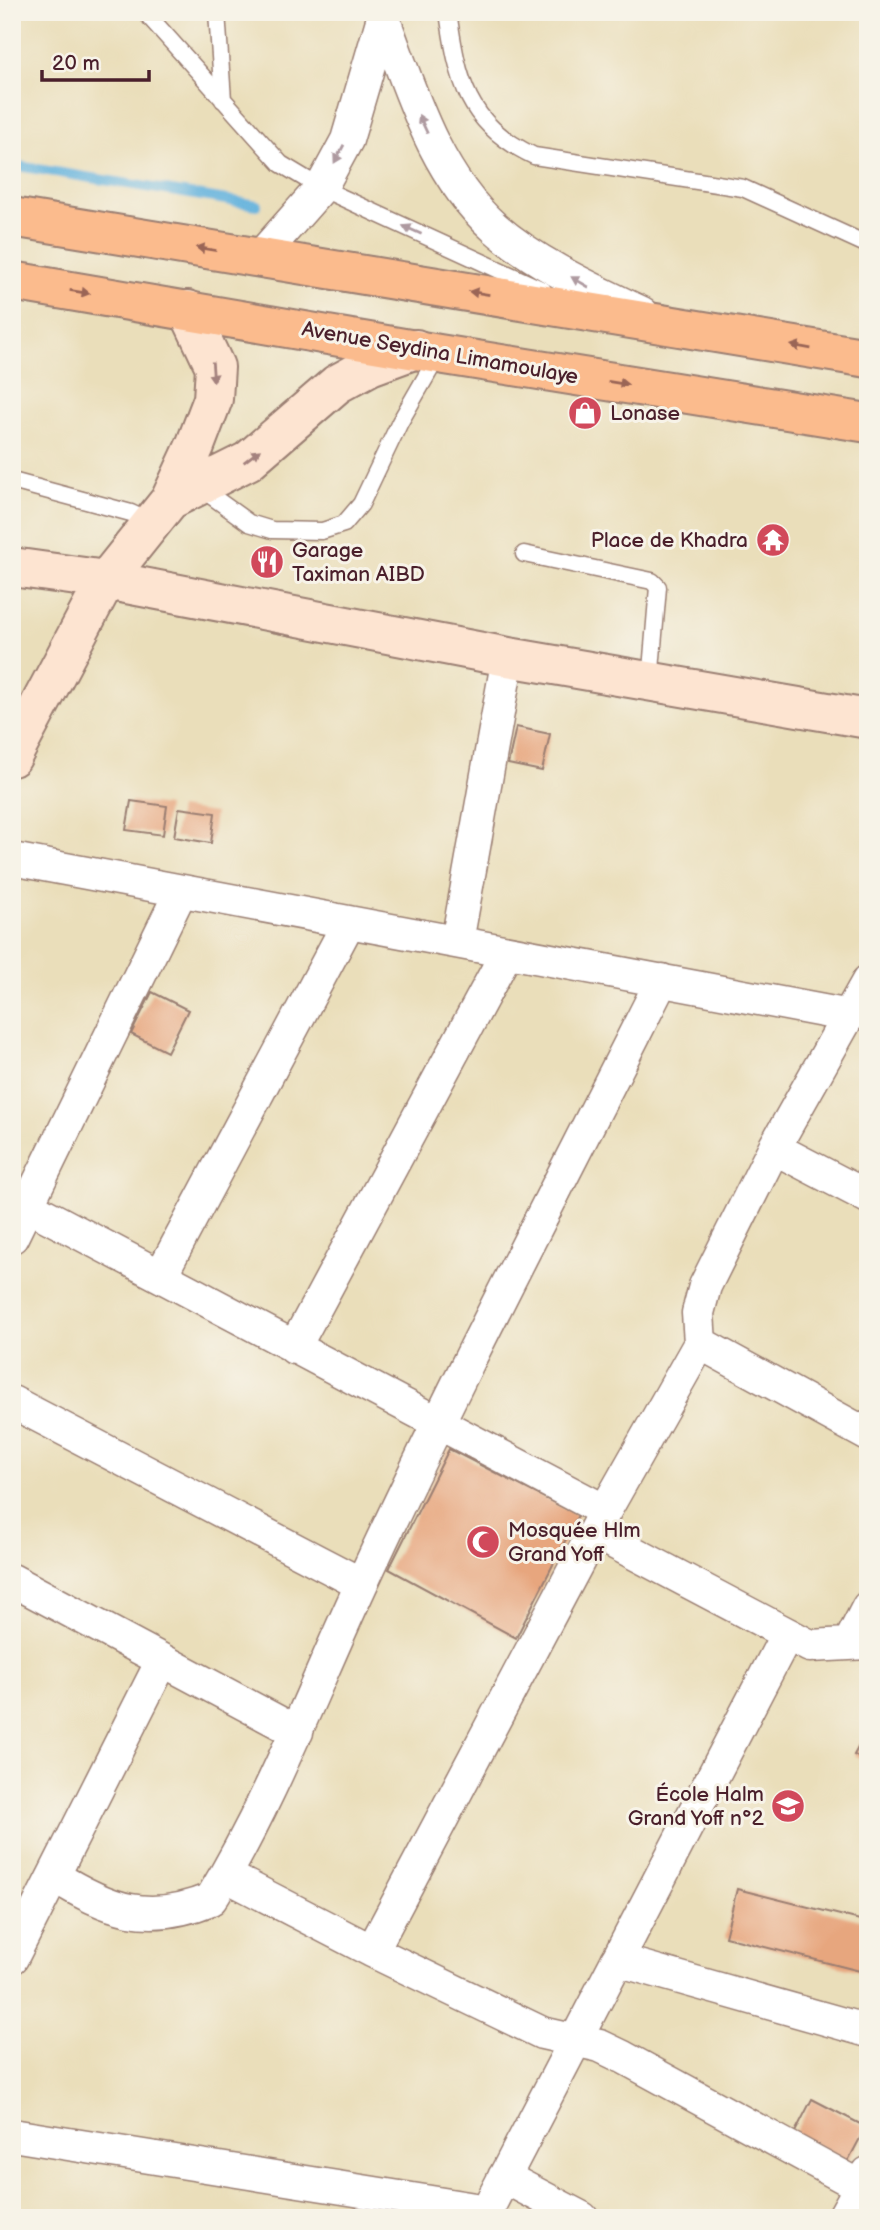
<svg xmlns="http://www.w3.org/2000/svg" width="880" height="2230" viewBox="0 0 880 2230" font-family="'Balsamiq Sans',sans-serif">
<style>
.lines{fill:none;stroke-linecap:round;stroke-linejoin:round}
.stream{stroke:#63b2dd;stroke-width:10}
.building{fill:#e7a67e}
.lane-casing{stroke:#9a7e72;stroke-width:19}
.street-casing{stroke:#9a7e72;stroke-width:35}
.secondary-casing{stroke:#9a7e72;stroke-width:42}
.highway-casing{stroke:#9a7e72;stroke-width:42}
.lane{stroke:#fff;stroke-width:16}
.street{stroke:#fff;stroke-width:32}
.secondary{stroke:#fde4d1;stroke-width:38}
.highway{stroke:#fbbb8d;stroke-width:38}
.oneway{fill:#ae9aa0}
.oneway2{fill:#9a6557}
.oneway3{fill:#a4827e}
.labels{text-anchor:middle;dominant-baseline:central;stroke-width:6;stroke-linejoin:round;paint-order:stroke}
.street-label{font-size:21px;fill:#4a1f2b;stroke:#f7f3e8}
.poi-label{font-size:21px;fill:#4a1f2b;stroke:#f7f3e8;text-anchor:start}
</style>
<rect width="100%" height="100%" fill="#f7f3e8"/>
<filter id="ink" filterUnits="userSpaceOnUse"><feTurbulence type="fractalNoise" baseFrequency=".0143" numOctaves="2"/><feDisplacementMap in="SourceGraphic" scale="14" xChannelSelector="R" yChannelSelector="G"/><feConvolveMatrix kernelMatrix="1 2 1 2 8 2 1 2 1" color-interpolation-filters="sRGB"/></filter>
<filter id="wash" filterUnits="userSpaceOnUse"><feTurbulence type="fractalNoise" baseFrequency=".00686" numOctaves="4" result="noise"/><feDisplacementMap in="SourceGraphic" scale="28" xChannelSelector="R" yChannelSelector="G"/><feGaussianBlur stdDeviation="1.57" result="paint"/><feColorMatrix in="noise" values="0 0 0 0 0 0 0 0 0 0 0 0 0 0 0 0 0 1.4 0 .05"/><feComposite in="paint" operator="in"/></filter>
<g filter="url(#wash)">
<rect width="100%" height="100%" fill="#eadeba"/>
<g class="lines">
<path class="stream" d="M12,165l245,40"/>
</g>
<g id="blocks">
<path class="building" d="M516,727l34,7 -8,37 -34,-7z
M131,801l36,5 -4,29 -37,-5z
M179,808l36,5 -4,30 -37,-6z
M152,992l36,18 -21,42 -36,-18z
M449,1449l129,66 -62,123 -127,-69z
M868,1729v33l-14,-7z
M737,1889l131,33v17l-8,32 -135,-34z
M812,2099l54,28 -18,34 -54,-27z"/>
</g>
</g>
<g filter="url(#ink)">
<use href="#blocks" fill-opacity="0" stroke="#9a7e72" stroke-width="2"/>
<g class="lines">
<g class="lane-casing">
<path id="lane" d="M145,12l136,152 40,24 222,102
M217,12l6,88
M448,12c10,68 18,112 86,144l209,32 125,57
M12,481l119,32 19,9
M199,487l50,36 23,7 50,1 22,-7 17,-20 39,-82 39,-68
M524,554l128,27 6,6 -8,95"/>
</g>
<g class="street-casing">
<path id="street" d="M384,20c27,72 51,154 110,207 42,37 98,62 148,86
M259,258l62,-70 26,-48 37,-126
M12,859l838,157
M457,942l51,-285
M774,1148l94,49
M28,1206l577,305
M12,1237l169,-346
M161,1275l188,-353
M700,1343l168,92
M294,1348l213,-396
M12,1402l349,182
M596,1533l214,113 58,-3
M12,1580l285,152
M849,1644l19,-37
M225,1875l147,76 170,82 58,13 23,11 237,129
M54,1876c55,34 95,49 157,23 61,-100 102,-211 151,-316 94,-204 199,-402 300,-603
M372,1951l233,-440 95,-168 -2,-30 7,-27 69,-138 94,-167
M12,1958l150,-297
M617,1960l251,71
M12,2135l475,76
M504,2177l78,41
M483,2218l304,-584
M843,2218l25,-45"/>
</g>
<g class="secondary-casing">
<path id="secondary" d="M170,500l78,-39 89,-77 33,-18 46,-17
M12,567l94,13 402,77 360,62
M12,757l94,-177 64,-80 25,-54 18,-47 2,-32 -27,-57"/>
</g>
<g class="highway-casing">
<path id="highway" d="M12,217l856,141
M12,281l427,73 429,69"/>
</g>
<use href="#lane" class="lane"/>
<use href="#street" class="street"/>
<use href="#secondary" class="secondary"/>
<use href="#highway" class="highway"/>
</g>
<defs><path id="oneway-solid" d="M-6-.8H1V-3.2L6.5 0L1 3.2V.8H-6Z" transform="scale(1.75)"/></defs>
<g class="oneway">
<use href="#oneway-solid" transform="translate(423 124) rotate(-115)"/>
<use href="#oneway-solid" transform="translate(339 154) rotate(118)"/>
<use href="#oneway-solid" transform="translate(412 230) rotate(-156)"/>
<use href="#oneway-solid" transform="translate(580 282) rotate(-150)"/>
</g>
<g class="oneway2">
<use href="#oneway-solid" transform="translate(206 249) rotate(-171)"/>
<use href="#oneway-solid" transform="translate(80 292) rotate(9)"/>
<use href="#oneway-solid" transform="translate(479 293) rotate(-171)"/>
<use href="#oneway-solid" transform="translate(801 347) rotate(-170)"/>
<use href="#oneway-solid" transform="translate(618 383) rotate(9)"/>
</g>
<g class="oneway3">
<use href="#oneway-solid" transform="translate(213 372) rotate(86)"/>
<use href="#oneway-solid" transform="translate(252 456) rotate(-37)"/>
</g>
</g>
<defs>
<g id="shop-disc" transform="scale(1.75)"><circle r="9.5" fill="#d1495b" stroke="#f7f3e8"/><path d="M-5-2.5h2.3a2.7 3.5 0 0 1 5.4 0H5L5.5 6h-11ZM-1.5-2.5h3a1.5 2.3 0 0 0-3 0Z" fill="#fff"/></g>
<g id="temple-disc" transform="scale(1.75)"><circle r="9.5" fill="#d1495b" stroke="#f7f3e8"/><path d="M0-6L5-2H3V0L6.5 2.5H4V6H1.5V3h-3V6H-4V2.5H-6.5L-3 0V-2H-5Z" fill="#fff"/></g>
<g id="restaurant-disc" transform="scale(1.75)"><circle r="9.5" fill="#d1495b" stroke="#f7f3e8"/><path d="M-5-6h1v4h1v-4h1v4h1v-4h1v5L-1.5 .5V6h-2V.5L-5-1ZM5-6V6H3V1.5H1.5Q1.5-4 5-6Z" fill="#fff"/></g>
<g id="mosque-disc" transform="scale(1.75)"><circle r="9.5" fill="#d1495b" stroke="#f7f3e8"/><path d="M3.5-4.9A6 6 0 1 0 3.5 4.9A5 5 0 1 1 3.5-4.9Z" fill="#fff"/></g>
<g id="school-disc" transform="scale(1.75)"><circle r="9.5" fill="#d1495b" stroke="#f7f3e8"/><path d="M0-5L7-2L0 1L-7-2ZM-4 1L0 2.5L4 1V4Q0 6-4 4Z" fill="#fff"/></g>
</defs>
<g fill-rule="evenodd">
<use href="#shop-disc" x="585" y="413"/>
<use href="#temple-disc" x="773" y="540"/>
<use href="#restaurant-disc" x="267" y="562"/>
<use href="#mosque-disc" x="483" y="1542"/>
<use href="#school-disc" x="788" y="1806"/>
</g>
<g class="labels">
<g class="street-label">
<text transform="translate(440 353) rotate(10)">Avenue Seydina Limamoulaye</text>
</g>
<g class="poi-label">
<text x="610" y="413">Lonase</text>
<text x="748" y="540" text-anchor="end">Place de Khadra</text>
<text x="292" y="550">Garage<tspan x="292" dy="24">Taximan AIBD</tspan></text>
<text x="508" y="1530">Mosquée Hlm<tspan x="508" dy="24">Grand Yoff</tspan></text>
<text x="764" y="1794" text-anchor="end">École Halm<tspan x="764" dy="24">Grand Yoff n°2</tspan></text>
</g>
</g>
<rect width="880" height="2230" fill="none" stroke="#f7f3e8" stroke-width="42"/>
<path d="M42 70v10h107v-10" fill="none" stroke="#4a1f2b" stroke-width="3.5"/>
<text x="52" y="70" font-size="21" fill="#4a1f2b" stroke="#f7f3e8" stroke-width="5" paint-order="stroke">20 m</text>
</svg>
